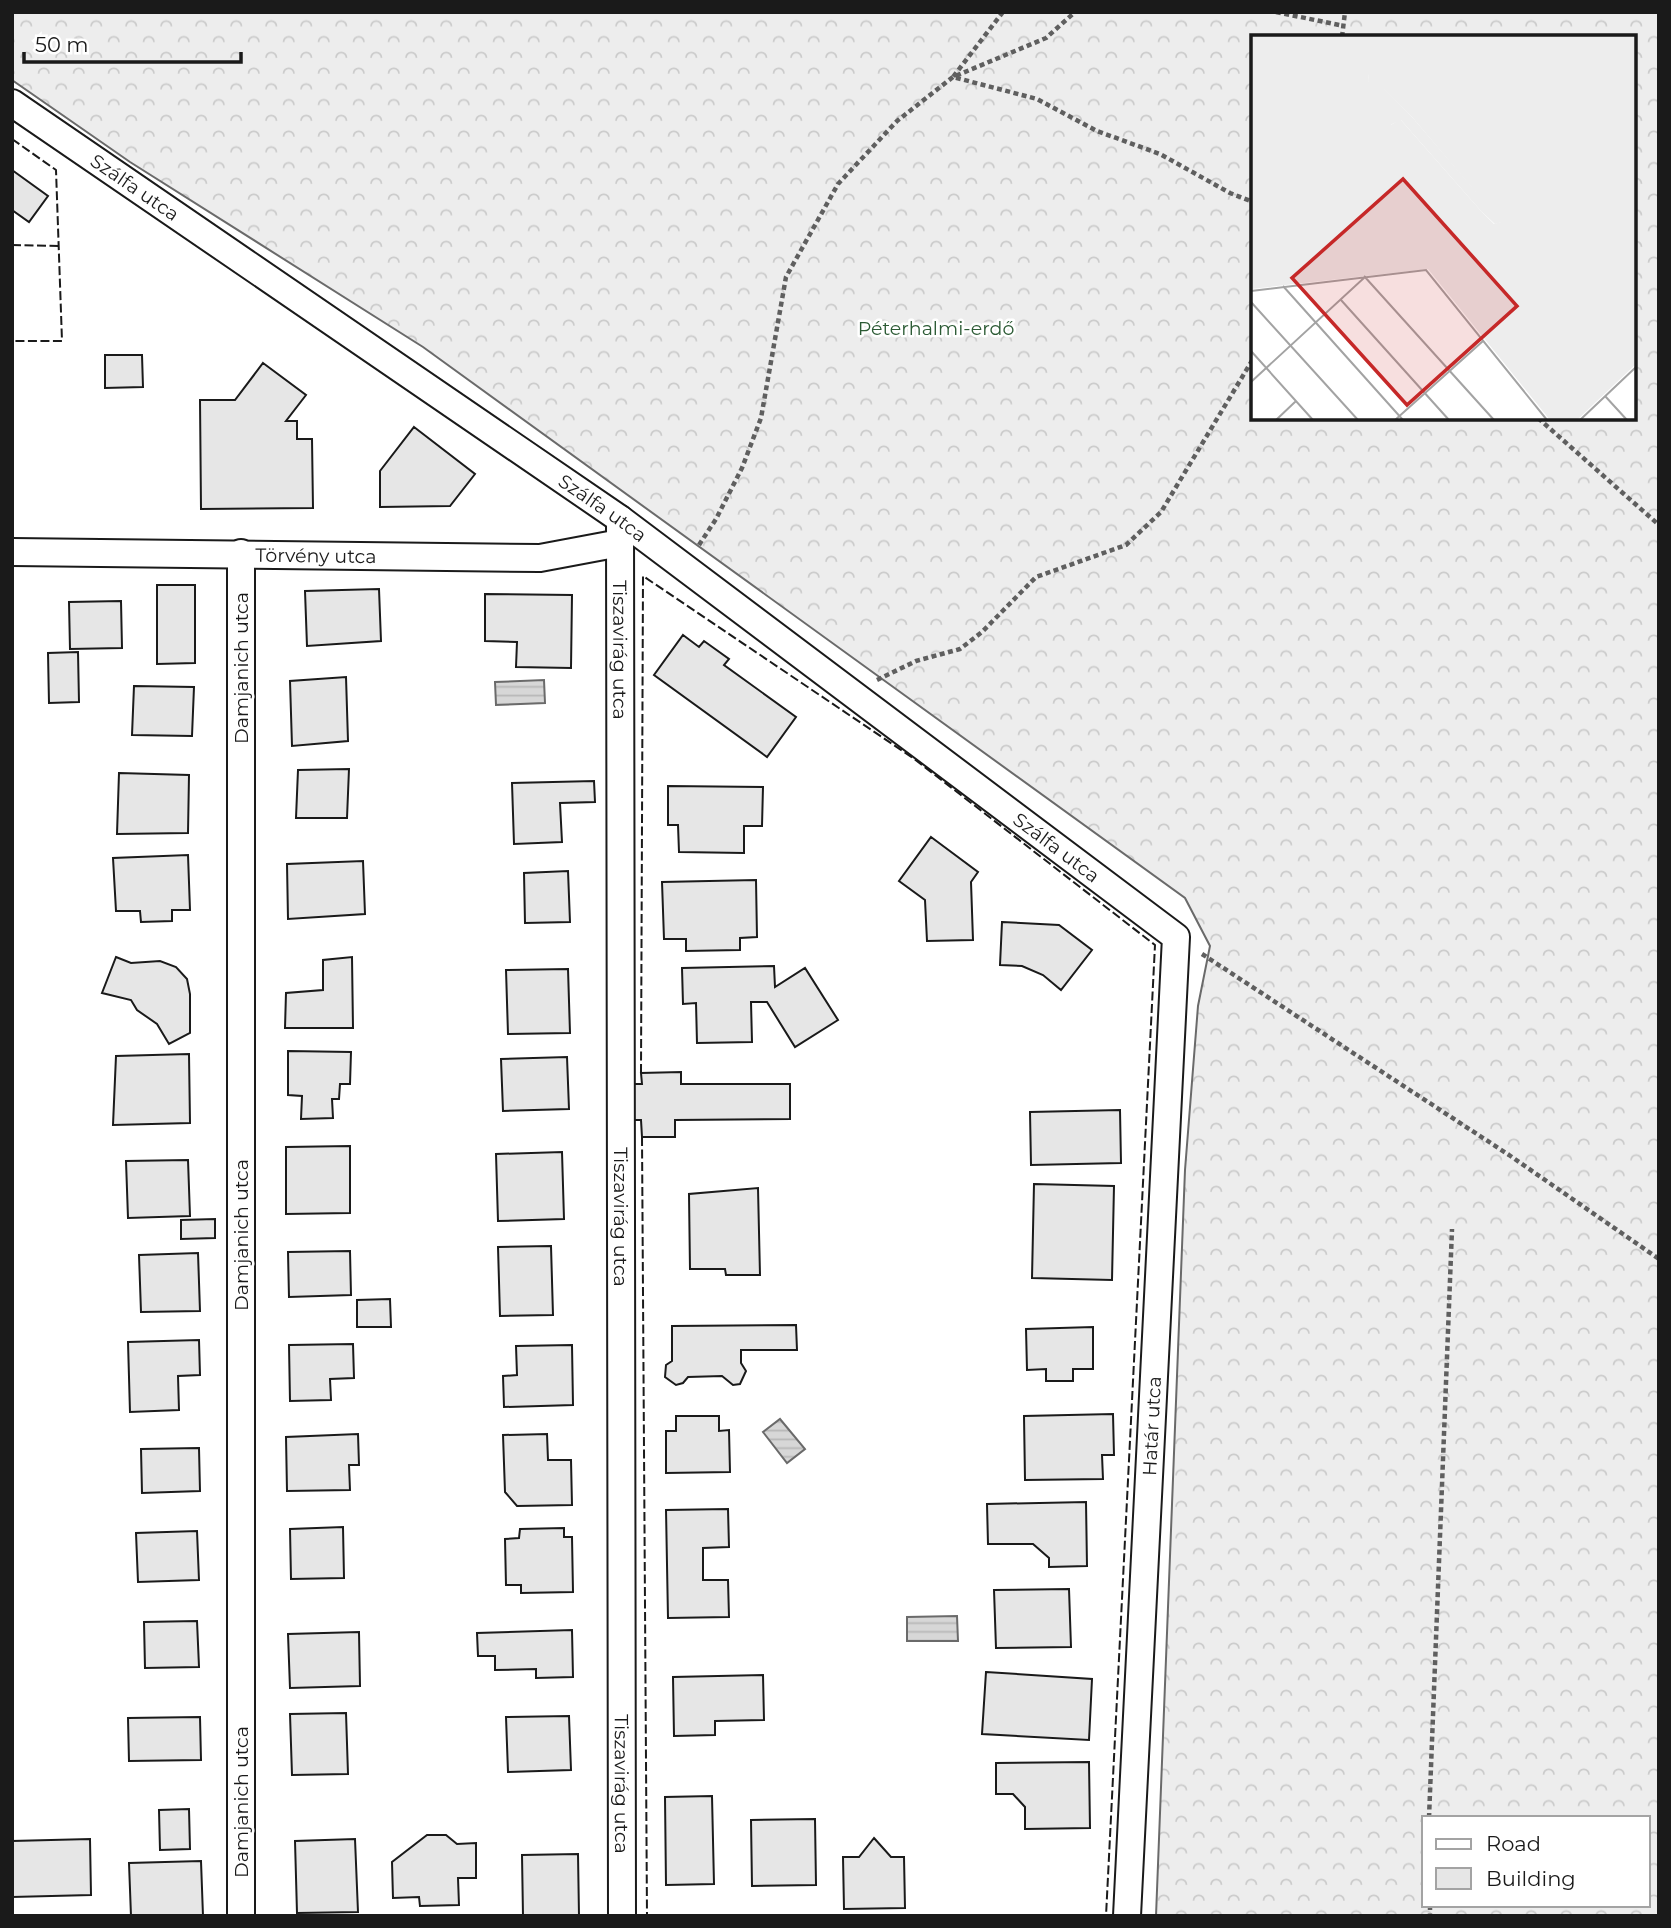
<svg xmlns="http://www.w3.org/2000/svg" width="1671" height="1928" viewBox="0 0 1671 1928" font-family="Montserrat,sans-serif">
<style>
.forest{fill:url(#forest-crowns);stroke:#6a6a6a;stroke-width:2;fill-rule:evenodd}
.water{fill:url(#water-rules);stroke:#6a6a6a;stroke-width:2}
.building{fill:#e6e6e6;stroke:#1a1a1a;stroke-width:2}
.lines{fill:none;stroke-linecap:round;stroke-linejoin:round}
.minor-casing{stroke:#1a1a1a;stroke-width:30}
.path{stroke:#5f5f5f;stroke-width:4.5;stroke-dasharray:5 3.5;stroke-linecap:butt}
.minor{stroke:#fff;stroke-width:26}
.fence{stroke:#1a1a1a;stroke-width:2;stroke-dasharray:9 3.5;stroke-linecap:butt}
.labels{text-anchor:middle;dominant-baseline:central;stroke-width:5;stroke-linejoin:round;paint-order:stroke}
.street-label{font-size:19px;fill:#1a1a1a;stroke:#fff}
.park-label{font-size:19px;fill:#2b5a34;stroke:#fff}
.inset-road{fill:none;stroke:#a3a3a3;stroke-width:2}
.view{fill:#c62828;fill-opacity:0.15;stroke:#c62828;stroke-width:3.5}
.inset-edge{fill:none;stroke:#1a1a1a;stroke-width:3.5}
</style>
<defs>
<pattern id="forest-crowns" width="20" height="18" patternUnits="userSpaceOnUse" patternTransform="scale(1.75)"><rect width="20" height="18" fill="#ededed"/><path d="M2 6a3 3 0 1 1 6 0M12 15a3 3 0 1 1 6 0" fill="none" stroke="#cbcbcb"/></pattern>
<pattern id="water-rules" width="6" height="5" patternUnits="userSpaceOnUse" patternTransform="scale(1.75)"><rect width="6" height="5" fill="#d7d7d7"/><path d="M0 2.5h6" fill="none" stroke="#b8b8b8"/></pattern>
</defs>
<rect width="100%" height="100%" fill="#fff"/>
<path class="forest" d="M12,12h1647v1904h-503l29,-746 13,-164 12,-60 -25,-48 -762,-551 -293,-185 -118,-82zM1253,37h381v381h-381zM1424,1818h224v87h-224z"/>
<path class="water" d="M544,680l1,23 -49,2 -1,-23z
M780,1419l25,30 -18,14 -24,-31z
M957,1616l1,25h-51v-24z"/>
<path class="building" d="M12,170l36,26 -19,26 -17,-12z
M105,355h37l1,32 -38,1z
M263,363l43,32 -20,26h11v18h15l1,69 -112,1 -1,-109h35z
M414,427l61,47 -25,32 -70,1v-36z
M157,585h38v78l-38,1z
M379,589l2,52 -74,5 -2,-55z
M485,594l87,1 -1,73 -55,-1 1,-25 -32,-1z
M121,601l1,47 -52,1 -1,-47z
M683,635l16,12 5,-6 25,18 -5,6 72,52 -29,40 -113,-82z
M78,652l1,50 -30,1 -1,-50z
M346,677l2,64 -56,5 -2,-65z
M134,686l60,1 -2,49 -60,-1z
M349,769l-2,49h-51l2,-48z
M119,773l70,2 -1,58 -71,1z
M594,781l1,21 -35,1 2,39 -48,2 -2,-61z
M668,786l95,1 -1,39h-18v27l-65,-1 -1,-27h-10z
M931,837l47,35 -7,10 2,58 -46,1 -2,-41 -26,-19z
M188,855l2,55h-18v11l-31,1 -1,-11h-24l-3,-53z
M363,861l2,53 -77,5 -1,-55z
M568,871l2,51 -45,1 -1,-50z
M756,880l1,57 -17,1v12l-54,1v-12h-22l-2,-57z
M1002,922l57,3 33,25 -31,40 -18,-15 -21,-9 -22,-1z
M116,957l15,6 29,-2 16,6 11,12 3,15v39l-21,11 -12,-20 -20,-14 -6,-10 -29,-7z
M352,957l1,71h-68l1,-35 37,-3v-30z
M774,966l1,21 30,-19 33,52 -43,27 -28,-45h-16l1,40 -55,1 -1,-40 -13,1 -1,-36z
M568,969l2,64 -62,1 -2,-64z
M288,1051l63,1 -1,32h-10l-1,15h-7l1,19 -32,1 1,-23 -14,-1z
M189,1054l1,69 -77,2 3,-69z
M567,1057l2,52 -66,2 -2,-52z
M681,1072v12h109v35l-115,1v17h-33l-1,-17h-9v-36h10l-1,-11z
M1120,1110l1,53 -90,2 -1,-53z
M350,1146v67l-64,1v-67z
M562,1152l2,67 -66,2 -2,-67z
M188,1160l2,56 -62,2 -2,-57z
M1034,1184l80,2 -2,94 -80,-2z
M758,1188l2,87h-34l-1,-6h-35l-1,-75z
M215,1219v19l-34,1v-19z
M551,1246l2,69 -53,1 -2,-69z
M350,1251l1,44 -62,2 -1,-45z
M198,1253l2,58 -59,1 -2,-57z
M390,1299l1,28h-34v-27z
M796,1325l1,25h-56v13l5,8 -6,13 -7,1 -11,-9 -34,1 -5,6 -7,2 -11,-8 1,-12 6,-4v-35z
M1093,1327v42h-20v12h-27v-12l-19,1 -1,-41z
M199,1340l1,35 -22,1 1,34 -49,2 -2,-70z
M353,1344l1,34 -24,1 1,21 -41,1 -1,-56z
M572,1345l1,60 -69,2 -1,-31 14,-1 -1,-29z
M1113,1414l1,41h-12l1,24 -78,1 -1,-64z
M676,1416h43v15l10,-1 1,42 -64,1v-42h10z
M358,1434l1,31h-10l1,25 -63,1 -1,-54z
M547,1434l1,26h23l1,45 -55,1 -12,-14 -2,-57z
M199,1448l1,43 -58,2 -1,-44z
M1086,1502l1,64 -38,1v-9l-16,-14h-45l-1,-40z
M728,1509l1,38 -26,1v32h25l1,37 -61,1 -2,-108z
M343,1527l1,51 -53,1 -1,-50z
M564,1528v9h8l1,55 -52,1v-8h-15l-1,-46 14,-1 1,-9z
M197,1531l2,49 -61,2 -2,-49z
M1069,1589l2,58 -75,1 -2,-58z
M197,1621l2,46 -54,1 -1,-46z
M572,1630l1,47 -37,1v-9l-41,1v-14h-17l-1,-23z
M359,1632l1,54 -70,2 -2,-54z
M986,1672l106,7 -3,61 -107,-6z
M763,1675l1,45 -49,1v14l-41,1 -1,-59z
M346,1713l2,61 -56,1 -2,-61z
M569,1716l2,54 -63,2 -2,-55z
M200,1717l1,43 -72,1 -1,-43z
M1089,1762l1,66 -65,1v-22l-12,-13h-17v-31z
M712,1796l2,88 -48,1 -1,-88z
M189,1809l1,40 -30,1 -1,-40z
M815,1819l1,66 -64,1 -1,-66z
M427,1835h19l11,9 19,-1v35h-18l1,27 -39,1 -1,-9 -26,1 -1,-36z
M874,1838l17,19h13l1,51 -61,1 -1,-52h16z
M90,1839l1,56 -79,2v-56z
M355,1839l3,73 -61,1 -2,-72z
M578,1854l1,62h-56l-1,-61z
M201,1861l2,55h-72l-2,-53z"/>
<g class="lines">
<g class="minor-casing">
<g id="minor">
<path id="s1" d="M12,103l608,416 556,418 -49,979"/>
<path id="s2" d="M620,519l2,1397"/>
<path id="s3" d="M12,552l528,6 80,-15"/>
<path d="M241,1916v-1363"/>
</g>
</g>
<path class="path" d="M1003,12l-50,65 84,22 60,32 63,23 70,39 23,9
M1276,12l68,14
M1342,37l3,-25
M1538,418l121,107
M699,545l17,-26 26,-51 19,-50 25,-141 52,-93 59,-63 56,-44 93,-39 29,-26
M877,680l39,-19 44,-12 22,-17 54,-55 90,-32 35,-33 92,-153
M1202,954l307,201 150,104
M1429,1818l23,-589
M1430,1905v11"/>
<use href="#minor" class="minor"/>
<path class="fence" d="M12,139l44,31 6,171h-50
M12,245l47,1
M641,1073l2,-497 270,182 242,187 -49,971
M642,1137l5,779"/>
</g>
<g class="labels">
<g class="street-label">
<text stroke="none"><textPath href="#s1" startOffset="149">Szálfa utca</textPath></text>
<text stroke="none"><textPath href="#s1" startOffset="716">Szálfa utca</textPath></text>
<text stroke="none"><textPath href="#s3" startOffset="304">Törvény utca</textPath></text>
<text stroke="none"><textPath href="#s2" startOffset="131">Tiszavirág utca</textPath></text>
<text transform="translate(241 668) rotate(-90)">Damjanich utca</text>
<text stroke="none"><textPath href="#s1" startOffset="1283">Szálfa utca</textPath></text>
<text stroke="none"><textPath href="#s2" startOffset="698">Tiszavirág utca</textPath></text>
<text transform="translate(241 1235) rotate(-90)">Damjanich utca</text>
<text transform="translate(1152 1426) rotate(-87)">Határ utca</text>
<text stroke="none"><textPath href="#s2" startOffset="1265">Tiszavirág utca</textPath></text>
<text transform="translate(241 1802) rotate(-90)">Damjanich utca</text>
</g>
<g class="park-label">
<text x="936" y="328">Péterhalmi-erdő</text>
</g>
</g>
<g transform="translate(1251 35)">
<rect width="385" height="385" fill="#fff"/>
<path d="M118,38l43,44 90,105 -7,2 -14,-13 -80,-91 -11,5 -22,-44z" fill="#ededed"/>
<path d="M0,0h385v329l-59,56h-27l-122,-151 -177,20zM118,39l43,43 89,105 -7,2 -13,-13 -81,-92 -9,6 5,-9 -28,-35z" fill="#ededed" fill-rule="evenodd"/>
<path class="inset-road" d="M113,241l130,144M32,251l120,134M0,256l175,-21 121,150M90,265l108,120M0,267l107,118M0,316l62,69M0,347l114,-105M354,361l22,24M25,385l20,-19M144,385l88,-79M329,385l56,-53"/>
<path class="view" d="M152,144l114,127 -110,99 -115,-127z"/>
<rect width="385" height="385" class="inset-edge"/>
</g>
<rect width="1671" height="1928" fill="none" stroke="#1a1a1a" stroke-width="28"/>
<rect x="1422" y="1816" width="228" height="91" fill="#ffffff" stroke="#a3a3a3" stroke-width="2"/>
<rect x="1436" y="1839" width="35" height="10" fill="#ffffff" stroke="#a3a3a3" stroke-width="2"/>
<text x="1486" y="1851" font-size="21" fill="#1a1a1a">Road</text>
<rect x="1436" y="1868" width="35" height="21" fill="#e6e6e6" stroke="#a3a3a3" stroke-width="2"/>
<text x="1486" y="1886" font-size="21" fill="#1a1a1a">Building</text>
<path d="M24 52v10h217v-10" fill="none" stroke="#1a1a1a" stroke-width="3.5"/>
<text x="35" y="52" font-size="21" fill="#1a1a1a" stroke="#ffffff" stroke-width="5" paint-order="stroke">50 m</text>
</svg>
